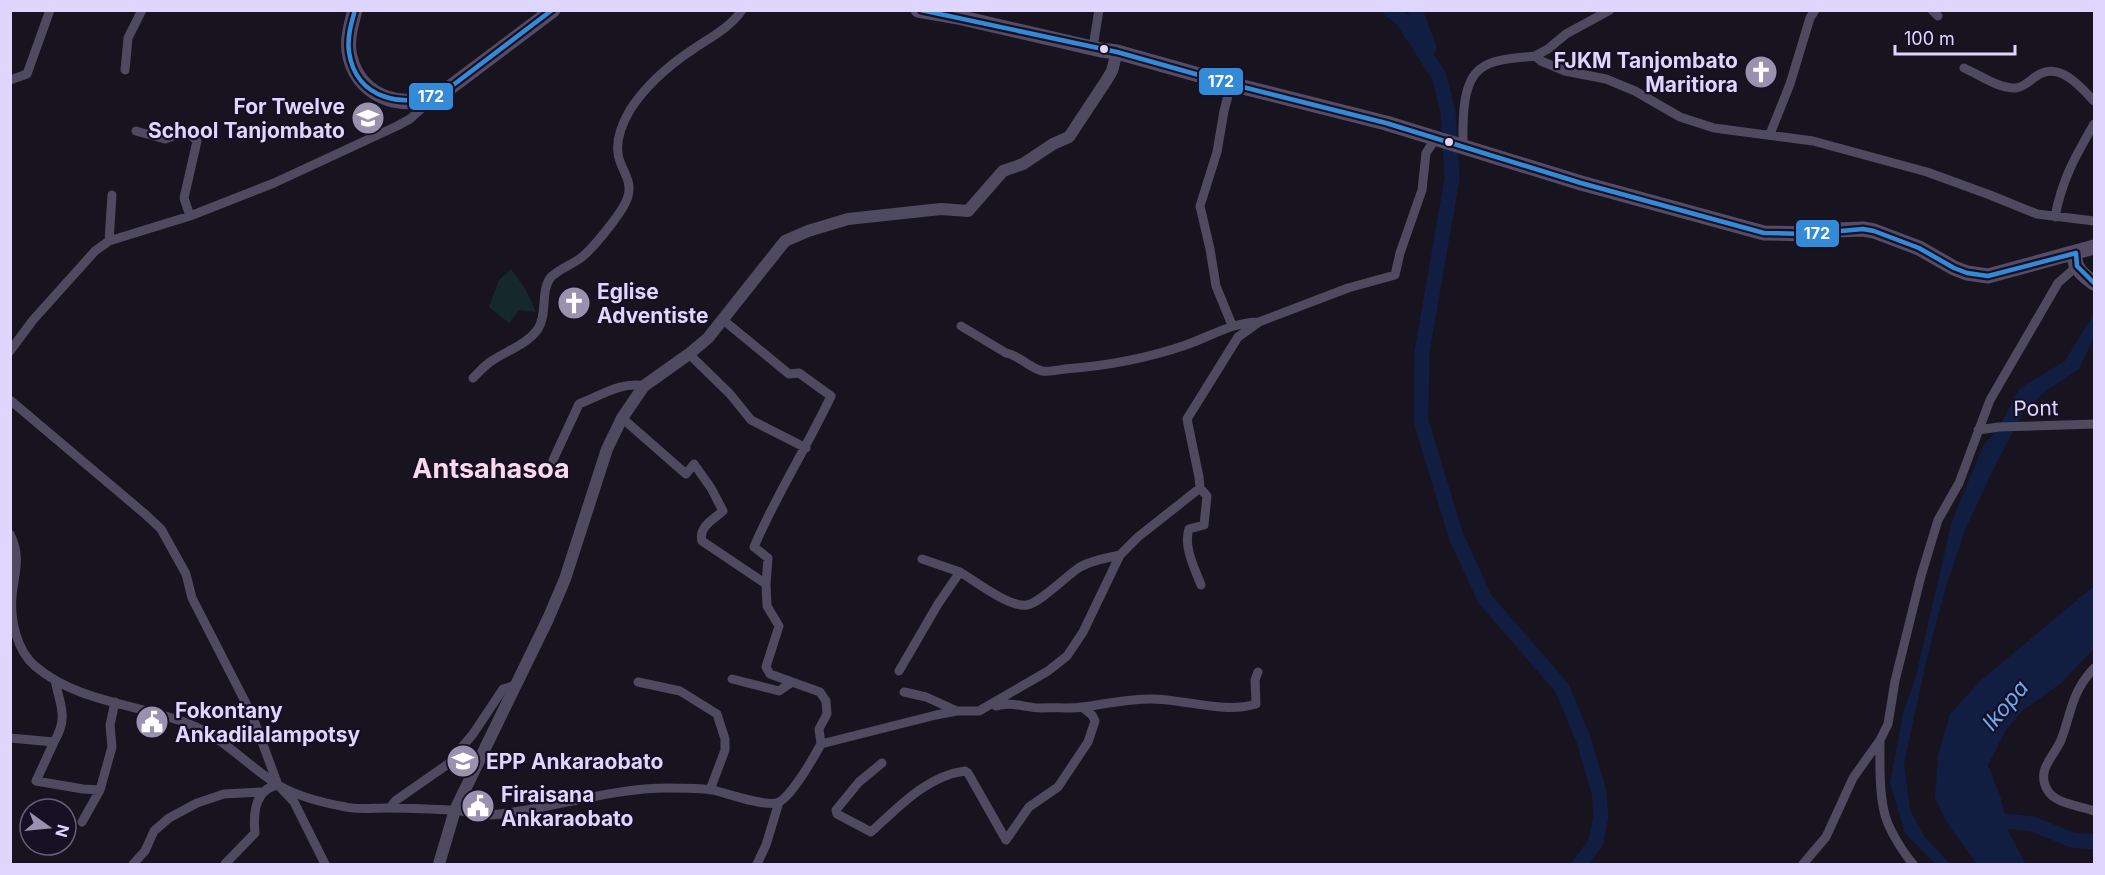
<svg xmlns="http://www.w3.org/2000/svg" width="2105" height="875" viewBox="0 0 2105 875" font-family="Inter,sans-serif">
<style>
.green{fill:#15292c}
.water{fill:#111d41}
.lines{fill:none;stroke-linecap:round;stroke-linejoin:round}
.river{stroke:#111d41;stroke-width:15}
.minor{stroke:#4e4a60;stroke-width:9}
.tertiary{stroke:#4e4a60;stroke-width:12}
.primary{stroke:#564b64;stroke-width:15}
.bus-1-casing{stroke:#161024;stroke-width:9}
.bus-1{stroke:#338bd7;stroke-width:4.5}
.bus-dot{fill:#ded6fc;stroke:#161024;stroke-width:2}
.labels{text-anchor:middle;dominant-baseline:central;stroke-width:4.5;stroke-linejoin:round;paint-order:stroke}
.poi-label{font-size:21px;font-weight:bold;fill:#ded6fc;stroke:#161024;text-anchor:start}
.street-label{font-size:21px;fill:#ded6fc;stroke:#161024}
.water-label{font-size:22px;font-style:italic;fill:#6ca9f5;stroke:#161024}
.district-label{font-size:27px;font-weight:bold;fill:#fcd8ec;stroke:#161024}
.line-badge{stroke:#161024;stroke-width:2}
.badge-label{font-size:16px;text-anchor:middle;font-weight:bold;fill:#fff}
</style>
<rect width="100%" height="100%" fill="#18141f"/>
<path class="green" d="M511,269l15,21 10,22 -17,-2 -10,13 -20,-16 10,-27z"/>
<path class="water" d="M2094,313v20l-3,11 -12,25 -32,21 -25,24 -30,58 -27,58 -20,60 -17,64 -24,109 6,47 15,27 25,27h-15l-30,-31 -15,-50 14,-74 11,-29 37,-159 31,-75 16,-19 20,-38 46,-28z
M2094,586v63l-34,35 -37,26 -16,18 -19,37 13,33 8,35 17,31h-49l-30,-41 -12,-25 3,-43 12,-41 31,-34z"/>
<g class="lines">
<path class="river" d="M1390,10l12,9 37,57 9,35 4,68 -30,173 -1,69 35,115 29,63 77,89 21,50 16,54 2,24 -5,26 -16,22
M1415,10l14,38
M1987,819l46,5 39,16 22,2"/>
<path class="minor" d="M1932,10l6,6
M1093,47l6,-37
M1535,56l13,-7 18,-15 44,-24
M1964,68c16,7 35,21 52,20 9,-1 16,-10 24,-14 21,-11 42,14 54,27
M125,70l3,-32 14,-28
M10,80l17,-6 23,-64
M1231,84l-7,27 -7,41 -17,54 10,43 6,37 16,39
M136,131l29,8 22,-8 10,10 -13,57 6,18
M1770,134l20,-50 20,-66 5,-8
M1463,145c0,-21 -2,-61 17,-76 14,-11 39,-11 55,-13l6,5 24,10 41,8 29,12 45,26 34,11 99,13 114,31 63,23 47,19 57,7
M2055,217c7,-38 20,-60 39,-93
M109,241l3,-46
M722,319l67,55 10,-1 32,23c-24,51 -55,99 -77,151l14,11 -2,26
M961,326l45,27c13,2 23,15 36,18 7,1 17,-1 23,-2 41,-3 83,-11 121,-24 25,-9 47,-23 73,-23
M10,351l23,-31 62,-69 14,-10 81,-25 84,-33 123,-57 13,-7 21,-19
M689,354l41,40 21,26 55,28
M473,378c6,-6 13,-14 20,-18 16,-10 34,-16 45,-31 10,-16 2,-39 13,-52 9,-9 21,-12 31,-20 11,-9 43,-47 46,-61 5,-17 -9,-28 -10,-43 -2,-15 5,-31 12,-43 16,-25 38,-44 62,-60 17,-12 38,-22 50,-40
M10,400l135,114 16,15 25,45 6,24 60,117 26,70 16,17 31,62
M622,418l64,56 8,-10 17,24 12,23c-9,8 -25,16 -21,30l64,43 1,22 12,20 -13,41 4,7 22,8
M1978,430l21,-3 95,-3
M553,460l26,-56c21,-8 43,-23 65,-18
M1200,488l7,8 -3,29 -15,4c-6,18 6,40 12,56
M10,534c12,25 4,38 2,63 -2,23 5,54 23,69 43,37 104,38 154,58 35,13 59,43 91,62 19,11 44,17 66,21 12,3 27,1 40,1 21,0 43,1 65,2 13,0 26,6 39,5 60,-5 118,-27 178,-27 15,0 31,0 45,2 16,4 49,16 64,13 13,-4 37,-46 44,-59l115,-29 21,-4h22l69,-40 19,-15 16,-24 37,-77 18,-18 62,-49 -1,-11 -12,-58 51,-82 21,-15 89,-34 47,-13 5,-22 22,-63 4,-37 10,-15
M960,572c15,9 50,36 67,33 13,-2 39,-29 53,-38 12,-7 27,-9 40,-12
M2094,668c-23,25 -22,43 -33,72 -7,17 -26,30 -13,51 8,13 33,15 46,20
M899,671l39,-67 22,-32 -38,-13
M732,679l47,12 13,-9 28,10 6,9 1,13 -8,15 2,15
M638,682l42,9 37,23 8,25v11l-15,40
M904,692l22,5 31,14
M996,706c15,-5 30,2 45,2 14,-1 28,1 42,-1 22,-3 45,-8 68,-8 34,0 72,15 105,5l-1,-24 3,-8
M10,738l44,4 -18,39 47,8 17,1
M1880,740c0,23 -1,48 4,71 3,16 18,40 29,53
M54,742c15,-25 6,-36 1,-62
M882,763l-23,19 -23,28 1,4 34,18c27,-24 55,-56 94,-61l3,2 38,67 23,-33 29,-20 30,-45 7,-21 -3,-6 -10,-8
M390,808l5,-7 53,-37 25,-30 30,-45 13,-4
M82,822l18,-32 12,-43 -2,-22 5,-23
M133,864l12,-13 9,-20 15,-13 28,-15 27,-9 37,-2
M225,864l30,-31c-2,-20 0,-44 23,-48
M757,864l9,-19 13,-43
M1803,864l23,-27 27,-59 27,-38 8,-16 7,-43 26,-105 17,-56 21,-37 31,-83 68,-117 19,-17"/>
<path class="tertiary" d="M439,864l16,-54 93,-191 17,-40 42,-130 15,-31 22,-32 45,-32 19,-16 77,-97 23,-10 40,-12 93,-10 27,2 35,-40 20,-7 30,-20 16,-7 37,-56 6,-10 5,-19"/>
<path class="primary" d="M355,10c-4,15 -9,32 -5,47 11,44 59,55 94,35l109,-82
M918,10l40,7 143,33 16,2 114,32 155,39 195,60 183,50 44,1 29,-4 26,-1 11,2 45,17 35,20 13,5 21,3 106,-29
M2076,253c-5,13 8,23 18,30"/>
<g class="bus-1-casing">
<path id="bus-1" d="M355,10c-4,14 -8,28 -6,42 7,49 57,57 95,40l108,-82
M921,10l196,42 114,32 155,39 195,60 183,50 44,1 55,-5 11,2 45,17 35,20 13,5 21,3 88,-23 1,13 17,17"/>
</g>
<use href="#bus-1" class="bus-1"/>
</g>
<defs>
<g id="church-disc" transform="scale(1.725)"><circle r="9.5" fill="#9992af" stroke="#161024"/><path d="M-1.2-6h2.4v3.5h3.3v2.4h-3.3V6h-2.4V-.1h-3.3v-2.4h3.3Z" fill="#fff"/></g>
<g id="school-disc" transform="scale(1.725)"><circle r="9.5" fill="#9992af" stroke="#161024"/><path d="M0-5L7-2L0 1L-7-2ZM-4 1L0 2.5L4 1V4Q0 6-4 4Z" fill="#fff"/></g>
<g id="civic-disc" transform="scale(1.725)"><circle r="9.5" fill="#9992af" stroke="#161024"/><path d="M-.6-6.5H3V-4.5H.6V-3L4-1V1h2V6H-6V1h2V-1L-.6-3ZM-1.2 2.5V6h2.4V2.5Z" fill="#fff"/></g>
</defs>
<g fill-rule="evenodd">
<use href="#church-disc" x="1761" y="72"/>
<use href="#school-disc" x="368" y="118"/>
<use href="#church-disc" x="574" y="303"/>
<use href="#civic-disc" x="152" y="722"/>
<use href="#school-disc" x="463" y="761"/>
<use href="#civic-disc" x="478" y="806"/>
</g>
<g class="bus-dot">
<circle cx="1104" cy="49" r="5"/>
<circle cx="1449" cy="142" r="5"/>
</g>
<g class="labels">
<g class="poi-label">
<text x="1738" y="60" text-anchor="end">FJKM Tanjombato<tspan x="1738" dy="24">Maritiora</tspan></text>
<text x="345" y="106" text-anchor="end">For Twelve<tspan x="345" dy="24">School Tanjombato</tspan></text>
<text x="597" y="291">Eglise<tspan x="597" dy="24">Adventiste</tspan></text>
<text x="175" y="710">Fokontany<tspan x="175" dy="24">Ankadilalampotsy</tspan></text>
<text x="486" y="761">EPP Ankaraobato</text>
<text x="501" y="794">Firaisana<tspan x="501" dy="24">Ankaraobato</tspan></text>
</g>
<g class="street-label">
<text transform="translate(2036 408) rotate(-1)">Pont</text>
</g>
<g class="water-label">
<text transform="translate(2005 705) rotate(-50)">Ikopa</text>
</g>
<g class="district-label">
<text x="491" y="468">Antsahasoa</text>
</g>
</g>
<g class="line-badge">
<rect x="1198" y="67" width="46" height="29" rx="6" fill="#338bd7"/>
<rect x="408" y="82" width="46" height="29" rx="6" fill="#338bd7"/>
<rect x="1795" y="219" width="45" height="29" rx="6" fill="#338bd7"/>
</g>
<g class="badge-label">
<text x="1221" y="87">172</text>
<text x="431" y="102">172</text>
<text x="1817" y="239">172</text>
</g>
<rect width="2105" height="875" fill="none" stroke="#ded6fc" stroke-width="24"/>
<g transform="translate(48 827) rotate(105)"><circle r="28" fill="#161024" stroke="#665f7a" stroke-width="1.5"/>
<path d="M0-4.5L10 22L0 15L-10 22Z" fill="#9992af"/>
<text y="-9" font-size="16" font-weight="bold" text-anchor="middle" fill="#ded6fc">N</text>
</g>
<path d="M1895 45v9h120v-9" fill="none" stroke="#ded6fc" stroke-width="3"/>
<text x="1904" y="45" font-size="18" fill="#ded6fc" stroke="#161024" stroke-width="4.5" paint-order="stroke">100 m</text>
</svg>
